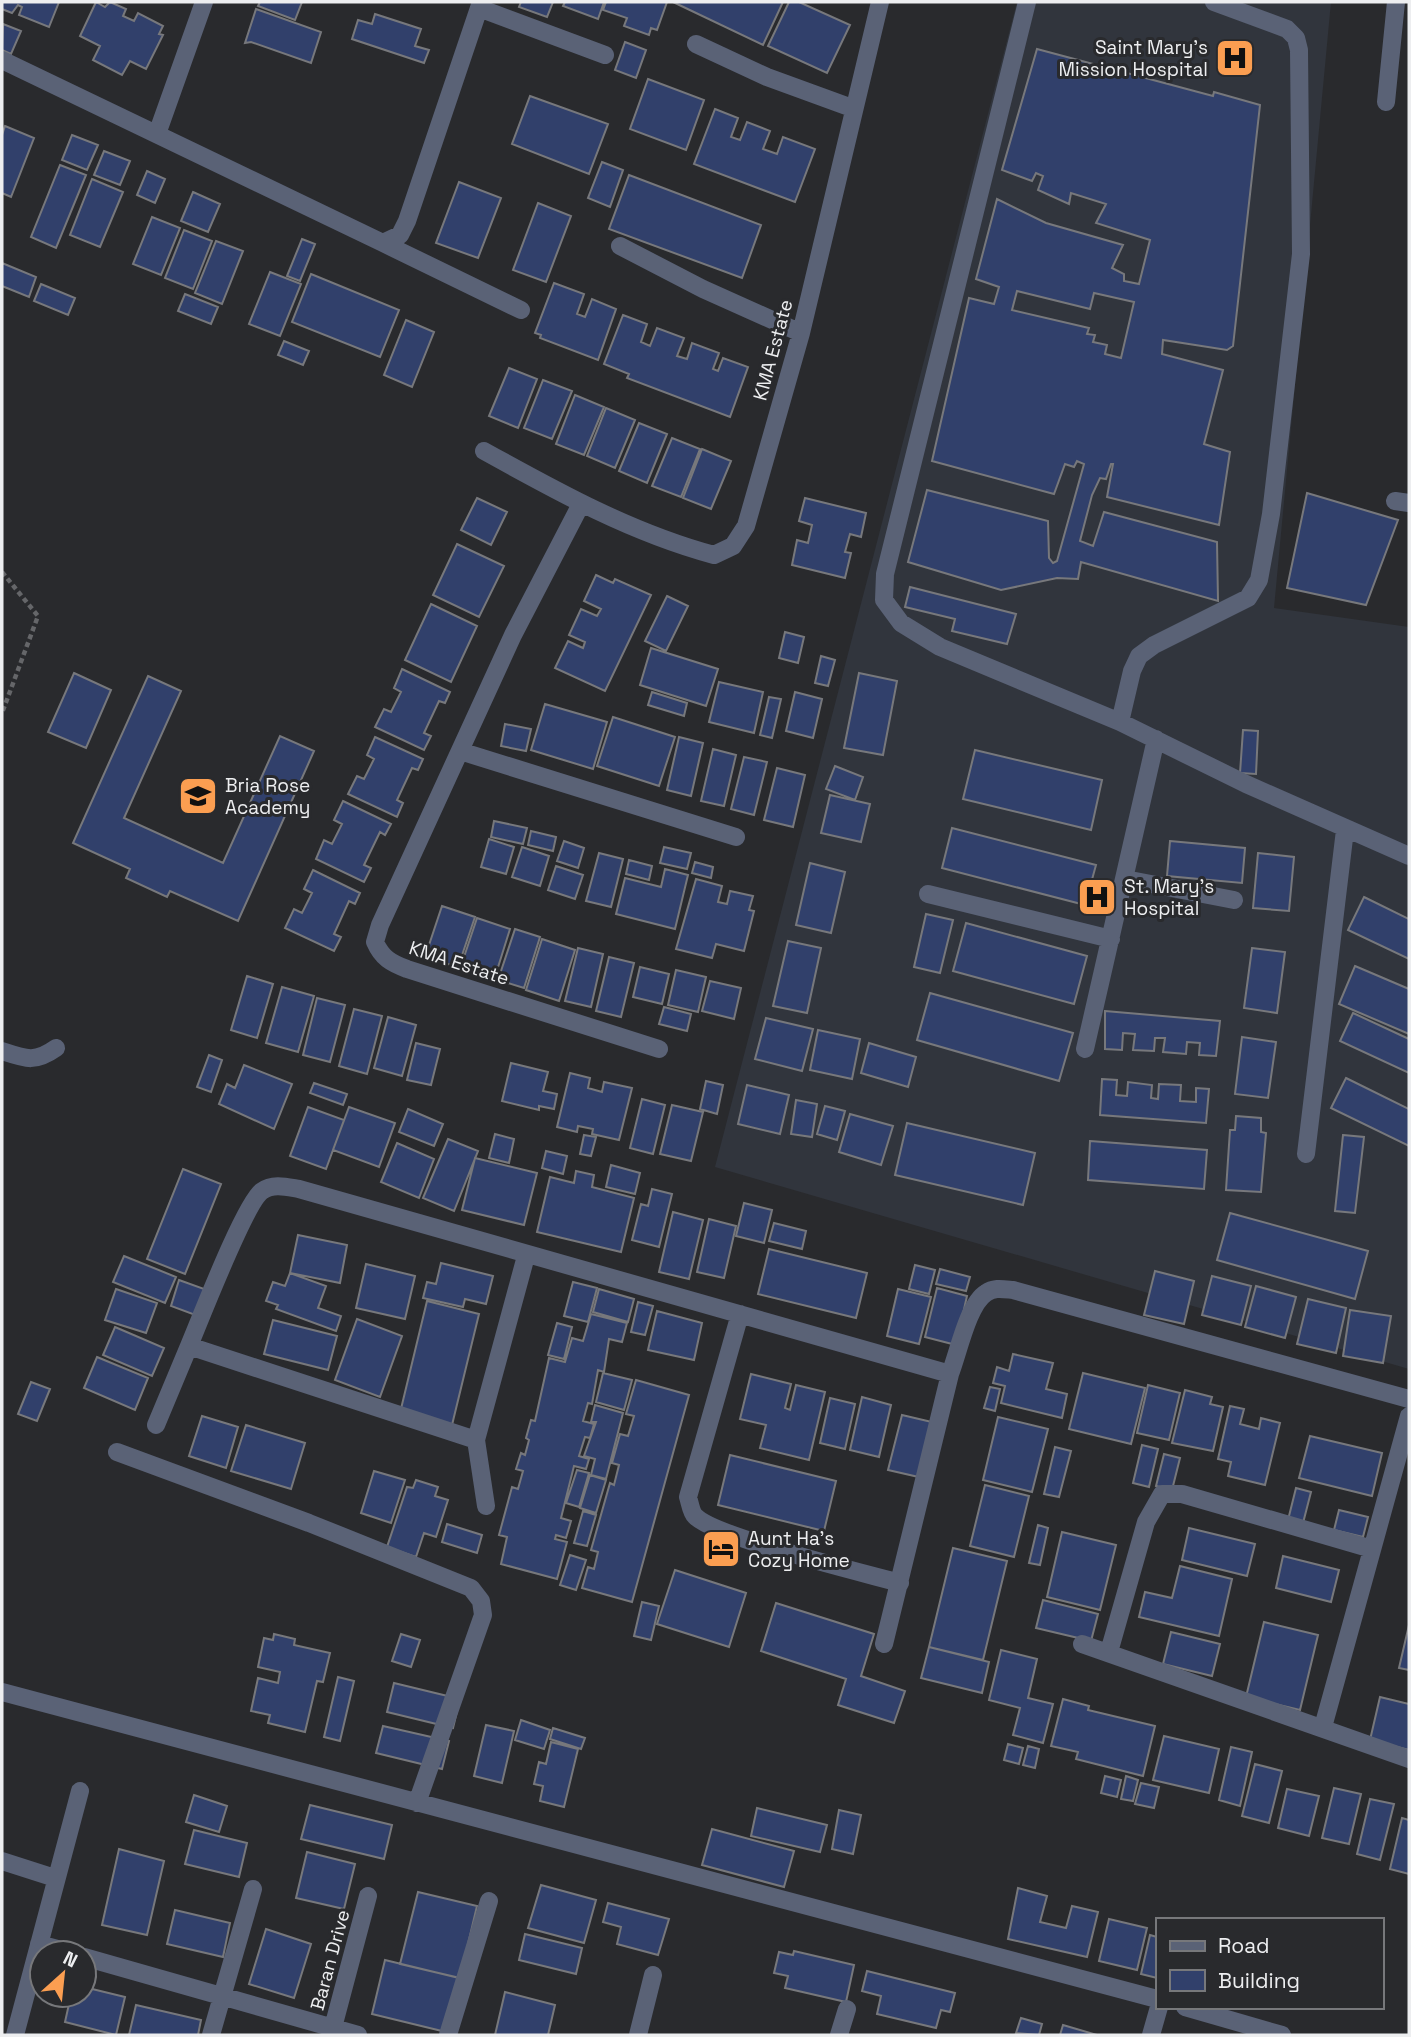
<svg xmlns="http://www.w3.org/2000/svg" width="1411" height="2037" viewBox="0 0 1411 2037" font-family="'Space Grotesk',sans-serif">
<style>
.built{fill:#31353d}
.building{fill:#31406b;stroke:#77787c;stroke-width:2;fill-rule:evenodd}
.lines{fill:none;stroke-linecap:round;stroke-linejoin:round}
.path{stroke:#656669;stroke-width:4.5;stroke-dasharray:5 3.5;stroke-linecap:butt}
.minor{stroke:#5a6276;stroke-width:18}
.labels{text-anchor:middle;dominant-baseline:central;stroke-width:6;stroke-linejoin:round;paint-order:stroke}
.poi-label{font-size:19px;fill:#edeef0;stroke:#292a2d;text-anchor:start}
.street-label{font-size:19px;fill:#edeef0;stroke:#292a2d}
</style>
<rect width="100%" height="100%" fill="#292a2d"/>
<path class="built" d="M1017,2h314l-57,606 135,19v742l-694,-202z"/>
<path class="building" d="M2,2h57l-10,25 -30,-12 3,-8 -4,-2 -6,8 -10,-4z
M96,2l9,5 5,-5 16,7 -3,7 11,5 4,-8 25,13 -4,8 4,1 -17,34 -16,-8 -8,14 -29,-15 7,-14 -20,-10z
M260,2h42l-7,18 -37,-14z
M521,2h32l-6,15 -28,-10z
M565,2h39l-6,17 -35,-13z
M606,2h61l-10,28 -6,-2 -2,7 -25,-9 3,-8 -24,-8z
M673,2h110l-20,43z
M789,2h10l51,23 -23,48 -59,-27z
M256,9l65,23 -10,31 -60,-21 -6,1z
M375,14l46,15 -6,17 14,4 -5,13 -72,-24 6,-19 14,4z
M3,24l18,7 -10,23 -9,-4z
M625,42l21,8 -10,28 -21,-8z
M1037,49l176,47 1,-4 46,13 -27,241 -6,4 -64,-10 -1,14 61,16 -19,74 26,8 -11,73 -112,-28 6,-33h-2l-5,15 -6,-1 -8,17 -12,46 13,5 11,-34 113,30 1,59 -137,-39 -3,17 -21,-1 -56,12 -93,-28 19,-72 121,31 1,37 4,5 4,-2 27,-97 -7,-3 -3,6 -9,-3 -11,30 -122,-33 37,-163 25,6 5,-17 -23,-8 21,-80 49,24 77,22 -11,23 12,6v7l15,3 11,-44 -54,-17 10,-19 -35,-11 -2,11 -31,-14 5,-14 -7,-3 -4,8 -30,-11zM1017,291l73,18 4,-16 40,9 -13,56 -16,-4 2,-9 -14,-3 2,-7 -8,-1 2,-6 -77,-18z
M648,79l56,21 -18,50 -56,-21z
M530,96l78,28 -19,50 -77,-30z
M715,109l23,9 -7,19 9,3 7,-18 23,9 -7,18 14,5 6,-17 32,12 -20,53 -101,-38z
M5,126l29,12 -23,59 -9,-4v-58z
M72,135l26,10 -11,25 -25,-10z
M104,151l26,10 -10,24 -26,-10z
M602,162l21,8 -13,37 -22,-9z
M60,165l26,10 -30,73 -25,-11z
M147,171l18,8 -10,24 -18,-8z
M629,175l132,50 -19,53 -133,-49z
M92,179l31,13 -23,55 -30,-12z
M459,182l42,16 -23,60 -42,-15z
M193,192l27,12 -12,28 -27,-11z
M538,203l33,13 -25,66 -33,-12z
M152,217l28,11 -19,47 -28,-11z
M184,230l28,11 -19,48 -28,-11z
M302,239l13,5 -15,37 -13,-5z
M216,241l27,10 -21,53 -27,-11z
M2,263l34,14 -7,20 -27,-11z
M270,272l31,12 -21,52 -31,-12z
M311,274l88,36 -19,47 -88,-35z
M554,283l30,11 -7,20 8,3 7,-18 24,10 -18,51 -58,-22 1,-3 -6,-2z
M41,284l34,14 -7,17 -34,-14z
M185,294l33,13 -7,17 -33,-13z
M623,315l24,9 -6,18 9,4 7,-18 27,10 -7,18 10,3 5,-16 27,10 -6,16 5,2 5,-13 25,9 -18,50 -103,-39 2,-4 -25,-10z
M406,320l28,12 -22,55 -28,-12z
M284,341l25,10 -6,14 -25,-10z
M509,368l28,11 -19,49 -29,-12z
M543,380l29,11 -20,48 -28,-11z
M575,395l29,12 -20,48 -28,-11z
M606,408l29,12 -20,48 -28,-12z
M639,423l28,11 -20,49 -28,-12z
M672,438l28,11 -19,48 -29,-11z
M702,449l29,12 -20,48 -28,-11z
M1307,493l91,27 -32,85 -79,-17z
M477,498l30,14 -16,33 -30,-15z
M805,498l61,15 -5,24 -11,-3 -5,18 6,1 -6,25 -53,-13 5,-25 11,3 4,-18 -13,-4z
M457,544l47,22 -25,51 -46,-22z
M596,575l17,8 2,-4 36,16 -46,96 -50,-23 13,-27 15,7 2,-6 -16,-7 12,-26 16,7 4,-7 -17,-8z
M910,587l106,27 -9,30 -55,-13 3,-12 -50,-12z
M667,596l21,10 -22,45 -21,-10z
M431,604l46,22 -26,56 -46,-22z
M785,632l19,5 -6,26 -19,-5z
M651,648l67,21 -12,37 -66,-21z
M821,656l14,4 -7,26 -13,-3z
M402,669l48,23 -5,11 -6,-2 -15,32 7,3 -7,14 -49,-23 9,-18 7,3 10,-20 -7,-4z
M74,673l37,17 -25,58 -38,-16z
M859,673l38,8 -14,74 -39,-7z
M148,676l33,15 -57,127 99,45 57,-127 34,15 -76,170 -68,-30 -3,6 -41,-19 4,-9 -57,-26z
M719,682l44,10 -9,41 -45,-11z
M652,692l35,11 -3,13 -36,-11z
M795,692l27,7 -9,39 -27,-7z
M769,697l12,2 -9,39 -12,-3z
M545,704l62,18 -14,47 -62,-19z
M613,717l62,20 -16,49 -62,-20z
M505,724l26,5 -5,22 -25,-5z
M1243,730l15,1 -2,43 -16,-1z
M375,737l48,22 -5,11 -6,-2 -15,32 6,3 -6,14 -49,-23 9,-18 7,3 10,-20 -7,-4z
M679,737l24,6 -12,53 -24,-6z
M713,749l23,6 -12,51 -23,-5z
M975,750l127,30 -11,50 -128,-31z
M744,757l23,5 -13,53 -23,-6z
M835,766l28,11 -8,23 -29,-11z
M777,768l28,7 -12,52 -29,-7z
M830,795l40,9 -9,38 -40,-9z
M343,801l48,23 -6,11 -5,-3 -16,33 7,3 -7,14 -48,-23 8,-19 8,4 10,-20 -8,-4z
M494,821l33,7 -4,16 -32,-7z
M952,828l144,37 -11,40 -143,-37z
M531,831l25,6 -3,14 -25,-6z
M489,839l25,8 -8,27 -25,-7z
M564,841l20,7 -6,20 -21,-7z
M1170,841l75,7 -3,35 -75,-7z
M522,847l27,9 -9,30 -28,-9z
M664,847l27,6 -4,16 -27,-6z
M599,853l24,6 -12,48 -25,-6z
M1258,853l36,4 -5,54 -36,-3z
M629,860l23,6 -3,14 -23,-6z
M695,862l18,5 -2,11 -19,-5z
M810,863l35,9 -14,61 -35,-8z
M556,866l27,9 -8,24 -27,-9z
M665,869l23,6 -13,54 -59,-15 9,-36 36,9z
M313,870l47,23 -5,11 -6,-3 -15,33 7,3 -7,14 -49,-23 9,-19 8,4 10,-20 -8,-4z
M696,879l26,7 -4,16 9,2 3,-13 23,5 -4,14 5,1 -10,40 -28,-7 -4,14 -36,-9z
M1364,897l45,22v40l-61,-29z
M442,906l33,11 -17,50 -33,-10z
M926,914l27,6 -13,53 -26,-6z
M477,918l33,11 -16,51 -34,-11z
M966,923l121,33 -13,48 -121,-33z
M515,929l25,8 -16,51 -26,-8z
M542,939l33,11 -16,51 -33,-11z
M788,941l33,7 -14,65 -34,-7z
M578,948l25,6 -12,53 -26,-6z
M1252,948l33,4 -8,61 -33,-5z
M609,957l25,6 -13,54 -25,-6z
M1355,966l54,23v45l-70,-30z
M640,967l29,7 -7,30 -29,-7z
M676,970l30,7 -8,35 -30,-7z
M247,976l26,8 -16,54 -26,-8z
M710,981l31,7 -7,31 -32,-8z
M282,987l32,9 -16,56 -32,-9z
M930,993l143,40 -14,48 -142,-41z
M317,998l28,7 -15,57 -27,-7z
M664,1007l27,7 -4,17 -28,-7z
M354,1009l28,7 -15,58 -28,-8z
M1105,1011l115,10 -4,35 -17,-1 1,-12 -13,-1 -1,12 -23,-2 2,-14h-10l-1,13 -21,-1 2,-16 -12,-1 -1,17 -17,-1z
M1353,1013l56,26v34l-69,-32z
M388,1017l28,8 -14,51 -28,-8z
M766,1018l47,11 -11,42 -47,-12z
M818,1030l42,9 -8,40 -42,-9z
M1242,1037l34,5 -8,56 -33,-4z
M416,1043l24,6 -9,36 -24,-5z
M869,1043l47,14 -8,30 -47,-14z
M209,1055l13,5 -11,32 -14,-5z
M511,1063l37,9 -5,19 14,3 -3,15 -15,-3v4l-37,-9z
M244,1065l48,19 -18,45 -55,-25 8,-20 8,4z
M570,1073l20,5 -2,10 14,4 2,-10 28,6 -13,52 -27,-6 1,-5 -15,-3 -1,6 -20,-5z
M1346,1078l63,31v37l-78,-38z
M1102,1079l15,1 -1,15 11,1 1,-14 24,3 -1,13 7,1 1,-15 22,1 -1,16 16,1v-14l13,1 -3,34 -106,-8z
M706,1081l17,4 -6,29 -17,-5z
M314,1083l33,11 -4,11 -33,-12z
M747,1085l42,10 -9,39 -42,-10z
M642,1099l23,6 -12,49 -23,-6z
M796,1100l21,4 -5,33 -21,-3z
M672,1105l31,7 -12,49 -31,-7z
M825,1106l20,5 -8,29 -20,-6z
M308,1107l36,13 -18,49 -36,-13z
M349,1107l46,16 -16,44 -46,-17z
M408,1109l35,15 -9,22 -35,-14z
M850,1114l43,12 -12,39 -42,-13z
M1236,1116l25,2v14l5,1 -5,59 -35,-2 4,-60h5z
M907,1123l128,30 -12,52 -128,-30z
M495,1134l19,5 -5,24 -20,-5z
M584,1135l12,2 -5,19 -11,-2z
M1343,1135l21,2 -9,76 -20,-2z
M448,1139l30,12 -24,60 -31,-13z
M1090,1141l117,9 -3,39 -116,-9z
M397,1143l37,16 -15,39 -38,-16z
M546,1151l21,5 -4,18 -21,-6z
M475,1158l62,15 -13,52 -62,-15z
M611,1165l29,8 -5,21 -29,-7z
M183,1169l38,15 -36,90 -38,-15z
M576,1171l18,4 -2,12 42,11 -13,54 -84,-20 13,-55 24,6z
M652,1189l20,5 -13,53 -27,-7 9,-36 7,2z
M744,1203l28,7 -8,33 -28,-7z
M673,1212l30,8 -14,59 -30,-7z
M1230,1213l138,38 -13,48 -138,-39z
M709,1219l27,7 -12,52 -27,-6z
M774,1223l32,8 -4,18 -33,-8z
M298,1235l49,10 -7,38 -50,-10z
M769,1249l98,24 -11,45 -98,-24z
M124,1256l52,21 -11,26 -52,-21z
M441,1263l52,13 -7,28 -21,-5 -2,8 -40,-9 4,-16 9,2z
M366,1264l49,12 -10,43 -49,-11z
M915,1265l20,5 -6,24 -20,-5z
M940,1269l30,8 -4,14 -30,-7z
M1155,1271l39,10 -10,43 -40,-9z
M290,1273l36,13 -8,22 23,8 -5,15 -60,-22 2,-4 -12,-4 7,-19 12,4z
M1212,1276l39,10 -10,39 -39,-10z
M179,1280l28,10 -9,26 -27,-10z
M573,1282l24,6 -9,34 -24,-6z
M1256,1286l40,11 -11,41 -40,-11z
M937,1288l30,8 -11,49 -31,-8z
M116,1289l41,14 -11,30 -41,-13z
M599,1289l35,10 -6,23 -35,-10z
M898,1289l33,8 -12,47 -32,-8z
M1308,1299l38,9 -10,45 -39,-9z
M427,1301l52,13 -27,111 -52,-12z
M638,1302l15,4 -8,29 -14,-3z
M1350,1310l41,6 -8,47 -40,-7z
M657,1311l45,12 -8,37 -46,-10z
M591,1314l36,9 -5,19 -13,-3 -5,33 -6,-2 -6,34 -4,-1 -5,18 11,3 -4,14 -5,-1 -6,19 10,3 -3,10 -12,-3 -13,52 10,3 -5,17 -10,-3 -1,4 12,3 -10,37 -56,-15 6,-27 -8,-2 13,-48 6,2 5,-18 -7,-2 5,-16 4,2 4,-15 -3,-2 5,-18 4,1 14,-63 16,4 7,-24 11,3z
M357,1319l45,17 -22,61 -45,-17z
M273,1320l64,16 -9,34 -64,-16z
M557,1323l15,4 -8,32 -16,-4z
M115,1327l49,21 -12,28 -49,-21z
M1013,1354l40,9 -7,26 21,5 -5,24 -61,-15 4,-17 -12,-3 4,-16 12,4z
M97,1357l51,21 -13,32 -51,-22z
M603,1373l29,7 -8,30 -28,-8z
M1083,1373l62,15 -14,56 -62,-15z
M751,1374l40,10 -6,24 5,2 6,-25 29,7 -16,68 -49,-12 6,-23 -26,-6z
M636,1380l53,15 -57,207 -50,-14 6,-21 6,2 4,-17 -7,-2 19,-67 4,2 5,-20 -7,-2 8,-29 8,2 6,-20 -8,-2z
M31,1382l19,7 -13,32 -19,-7z
M1148,1385l32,8 -11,47 -32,-7z
M990,1387l10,2 -5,22 -11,-3z
M1185,1390l27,7 -2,7 13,3 -10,44 -41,-8z
M862,1397l29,8 -12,52 -29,-7z
M830,1398l25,6 -10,45 -25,-6z
M595,1405l28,8 -17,66 -15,-4 4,-16 -11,-3 12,-34h-5z
M1230,1406l14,3 -4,15 19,5 2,-11 19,5 -15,62 -37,-9 3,-14 -13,-3z
M902,1415l34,8 -13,55 -35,-8z
M202,1416l36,11 -12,41 -37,-12z
M998,1417l50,12 -16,63 -49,-12z
M246,1425l59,18 -14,46 -60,-18z
M1310,1436l72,17 -10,43 -73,-18z
M1142,1445l16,4 -9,38 -16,-4z
M1055,1447l16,4 -12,46 -15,-3z
M1164,1454l16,4 -8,32 -16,-4z
M730,1455l106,26 -12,50 -106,-26z
M577,1470l12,3 -10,34 -13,-4z
M374,1471l31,9 -14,43 -30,-10z
M590,1475l16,5 -10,33 -16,-5z
M416,1480l22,7 -3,9 13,4 -12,37 -12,-4 -8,24 -29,-10 20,-60 6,1z
M985,1485l44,11 -15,61 -44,-11z
M1296,1488l15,4 -8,31 -15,-3z
M1339,1510l29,7 -5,20 -29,-7z
M583,1511l13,4 -9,31 -13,-3z
M447,1524l35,11 -5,18 -35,-11z
M1038,1525l10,3 -8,37 -11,-2z
M1189,1528l66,16 -8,32 -65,-16z
M1062,1532l54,13 -16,65 -53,-13z
M953,1548l54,13 -24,99 -54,-13z
M570,1555l16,5 -10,30 -16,-5z
M1283,1556l56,14 -8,32 -55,-14z
M1180,1566l52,13 -13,57 -80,-19 6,-25 27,6z
M675,1570l71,23 -17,54 -72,-23z
M1043,1600l55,14 -7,27 -55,-13z
M642,1602l17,4 -8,34 -17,-4z
M776,1603l98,31 -13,42 44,15 -11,32 -56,-18 8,-26 -85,-28z
M1264,1622l54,13 -18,75 -54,-13z
M1409,1625v45l-10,-2z
M1171,1632l49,12 -8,32 -49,-12z
M274,1634l21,5 -1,6 36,8 -7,29 -6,-1 -12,51 -37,-9 2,-8 -19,-4 7,-33 20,5 2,-11 -22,-5 6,-29 9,2z
M401,1634l19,6 -9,27 -19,-6z
M929,1647l60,15 -7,31 -61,-15z
M1001,1650l36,9 -9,39 25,6 -10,39 -30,-8 7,-27 -31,-8z
M338,1677l16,4 -14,60 -16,-4z
M394,1683l66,16 -7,29 -66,-16z
M1380,1697l29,7v46l-39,-10z
M1063,1699l26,7 -1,4 67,16 -12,50 -67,-17 2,-7 -27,-6z
M521,1720l29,10 -6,19 -29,-9z
M486,1725l28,6 -12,52 -28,-7z
M383,1726l66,15 -7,28 -66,-16z
M553,1728l32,10 -4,11 -31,-10z
M1164,1736l55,13 -10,44 -56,-13z
M551,1742l27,7 -14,58 -24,-6 3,-15 -9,-2 5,-22 7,2z
M1008,1744l15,4 -4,16 -15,-4z
M1028,1746l11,3 -4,19 -12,-3z
M1231,1747l21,5 -12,54 -21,-6z
M1255,1764l27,7 -13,52 -27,-7z
M1105,1776l16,4 -4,17 -16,-4z
M1126,1776l12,4 -5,21 -12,-2z
M1141,1783l18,4 -5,21 -19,-4z
M1334,1788l27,6 -12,50 -27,-6z
M1287,1789l32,7 -10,40 -31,-8z
M194,1795l33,11 -8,26 -33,-10z
M1370,1799l24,5 -14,56 -23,-6z
M310,1805l82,20 -8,34 -83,-20z
M757,1808l70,17 -7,27 -69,-16z
M839,1810l22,5 -8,39 -21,-5z
M1402,1818l7,2v54l-19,-5z
M712,1829l82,22 -10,36 -82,-22z
M194,1830l53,13 -8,34 -54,-13z
M119,1849l45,12 -17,74 -45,-10z
M307,1852l48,12 -11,45 -48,-11z
M541,1885l55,15 -12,43 -56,-15z
M1018,1888l29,8 -7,26 26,6 6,-22 26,6 -11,45 -79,-18z
M418,1892l59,14 -17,72 -60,-14z
M608,1903l61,16 -11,36 -41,-11 4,-17 -18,-5z
M175,1910l55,13 -7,34 -56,-13z
M1109,1919l38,9 -10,42 -38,-9z
M266,1929l45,15 -17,54 -45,-14z
M525,1934l57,14 -6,26 -57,-14z
M1150,1935l7,2v41l-16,-4z
M794,1951l60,14 -8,37 -61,-14 3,-12 -14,-3 5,-21 14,3z
M385,1960l74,18 -13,54 -74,-18z
M867,1971l88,22 -5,19 -9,-2 -5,18 -59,-14 4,-18 -19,-5z
M84,1987l41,10 -9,38 -51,-13 6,-27h13z
M505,1992l50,13 -7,30h-53z
M136,2005l65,15 -3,15h-69z
M1021,2018l21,6 -3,11 -23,-2z
M1063,2025l34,10h-37z"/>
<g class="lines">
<path class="path" d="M2,572l36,44 -36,97"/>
<path class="minor" d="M1027,2l-142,572 -1,26 17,23 39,24 180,75 126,62 163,72
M479,8l126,47
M696,44l71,33 85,31
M2,60l381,183 17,-8 7,-14 74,-219
M1386,102l10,-100
M157,134l47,-132
M383,243l138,67
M620,246l83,43 98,44
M484,451c74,41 148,82 230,104l19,-9 13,-20 55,-193 79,-331
M1395,501l14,2
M581,504l-68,131 -133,290 -5,17c7,16 16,21 32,27l252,80
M1120,722l12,-51 7,-15 15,-11 94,-47 11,-18 12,-66 30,-260 -2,-204 -3,-12 -9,-9 -73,-27
M460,751l276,86
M1125,879l109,21
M928,894l183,45
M1085,1049l71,-310
M2,1051c24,8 33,12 54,-3
M1306,1154l39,-324
M740,1314l-52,183c2,6 3,15 7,19 19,21 169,57 205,67
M156,1425l33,-79
M476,1440l-287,-94c11,-26 56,-143 73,-155 11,-8 25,-4 37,-2l651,185c8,-20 18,-70 36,-81 8,-6 17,-4 27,-3l396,109
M117,1452l192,71 162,65 10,13 2,14 -66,188
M486,1506l-10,-66 50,-184
M884,1644l66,-270
M1082,1644l327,115
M1109,1652l37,-130 16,-28h20l190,55
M2,1692l1155,307
M1323,1727l86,-311
M2,1861l53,17
M39,1944l33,9
M84,1957l274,78
M1185,2007l97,28
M15,2035l65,-244
M211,2035l42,-146
M331,2035l37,-139
M448,2035l41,-134
M638,2035l15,-60
M839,2035l8,-26
M1151,2035l8,-28"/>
</g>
<defs>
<g id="hospital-square" transform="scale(2.0125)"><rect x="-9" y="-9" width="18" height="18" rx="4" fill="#fb9e51" stroke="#292a2d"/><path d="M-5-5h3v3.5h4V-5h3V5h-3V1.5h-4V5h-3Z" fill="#111"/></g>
<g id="school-square" transform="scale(2.0125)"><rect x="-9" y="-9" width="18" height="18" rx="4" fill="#fb9e51" stroke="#292a2d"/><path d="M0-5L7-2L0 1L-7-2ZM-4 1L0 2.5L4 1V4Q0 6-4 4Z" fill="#111"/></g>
<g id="hotel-square" transform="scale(2.0125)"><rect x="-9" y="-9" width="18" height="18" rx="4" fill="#fb9e51" stroke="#292a2d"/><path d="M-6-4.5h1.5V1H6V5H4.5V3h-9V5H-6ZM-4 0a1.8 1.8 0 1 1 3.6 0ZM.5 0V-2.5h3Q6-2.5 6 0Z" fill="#111"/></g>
</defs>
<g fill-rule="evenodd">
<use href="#hospital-square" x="1235" y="58"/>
<use href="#school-square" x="198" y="796"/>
<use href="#hospital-square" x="1097" y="897"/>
<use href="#hotel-square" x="721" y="1549"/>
</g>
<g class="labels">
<g class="poi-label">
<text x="1208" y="47" text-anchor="end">Saint Mary's<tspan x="1208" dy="22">Mission Hospital</tspan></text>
<text x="225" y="785">Bria Rose<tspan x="225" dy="22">Academy</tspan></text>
<text x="1124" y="886">St. Mary's<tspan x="1124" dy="22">Hospital</tspan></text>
<text x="748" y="1538">Aunt Ha's<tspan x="748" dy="22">Cozy Home</tspan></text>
</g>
<g class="street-label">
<text transform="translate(773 350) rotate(-75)">KMA Estate</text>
<text transform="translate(459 963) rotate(18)">KMA Estate</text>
<text transform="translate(330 1960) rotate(-75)">Baran Drive</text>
</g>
</g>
<rect width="1411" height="2037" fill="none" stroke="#edeef0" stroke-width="7"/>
<rect x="1156" y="1918" width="228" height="91" fill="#292a2d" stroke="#77787b" stroke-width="2"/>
<rect x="1170" y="1941" width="35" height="10" fill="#5a6276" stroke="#77787b" stroke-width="2"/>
<text x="1218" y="1953" font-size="21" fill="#edeef0">Road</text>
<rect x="1170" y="1970" width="35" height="21" fill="#31406b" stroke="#77787b" stroke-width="2"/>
<text x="1218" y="1988" font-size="21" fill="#edeef0">Building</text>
<g transform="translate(63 1974) rotate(27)"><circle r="33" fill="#292a2d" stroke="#77787b" stroke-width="2"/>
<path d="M0-5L12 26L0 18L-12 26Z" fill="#fb9e51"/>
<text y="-10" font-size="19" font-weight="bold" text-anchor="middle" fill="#edeef0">N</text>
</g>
</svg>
